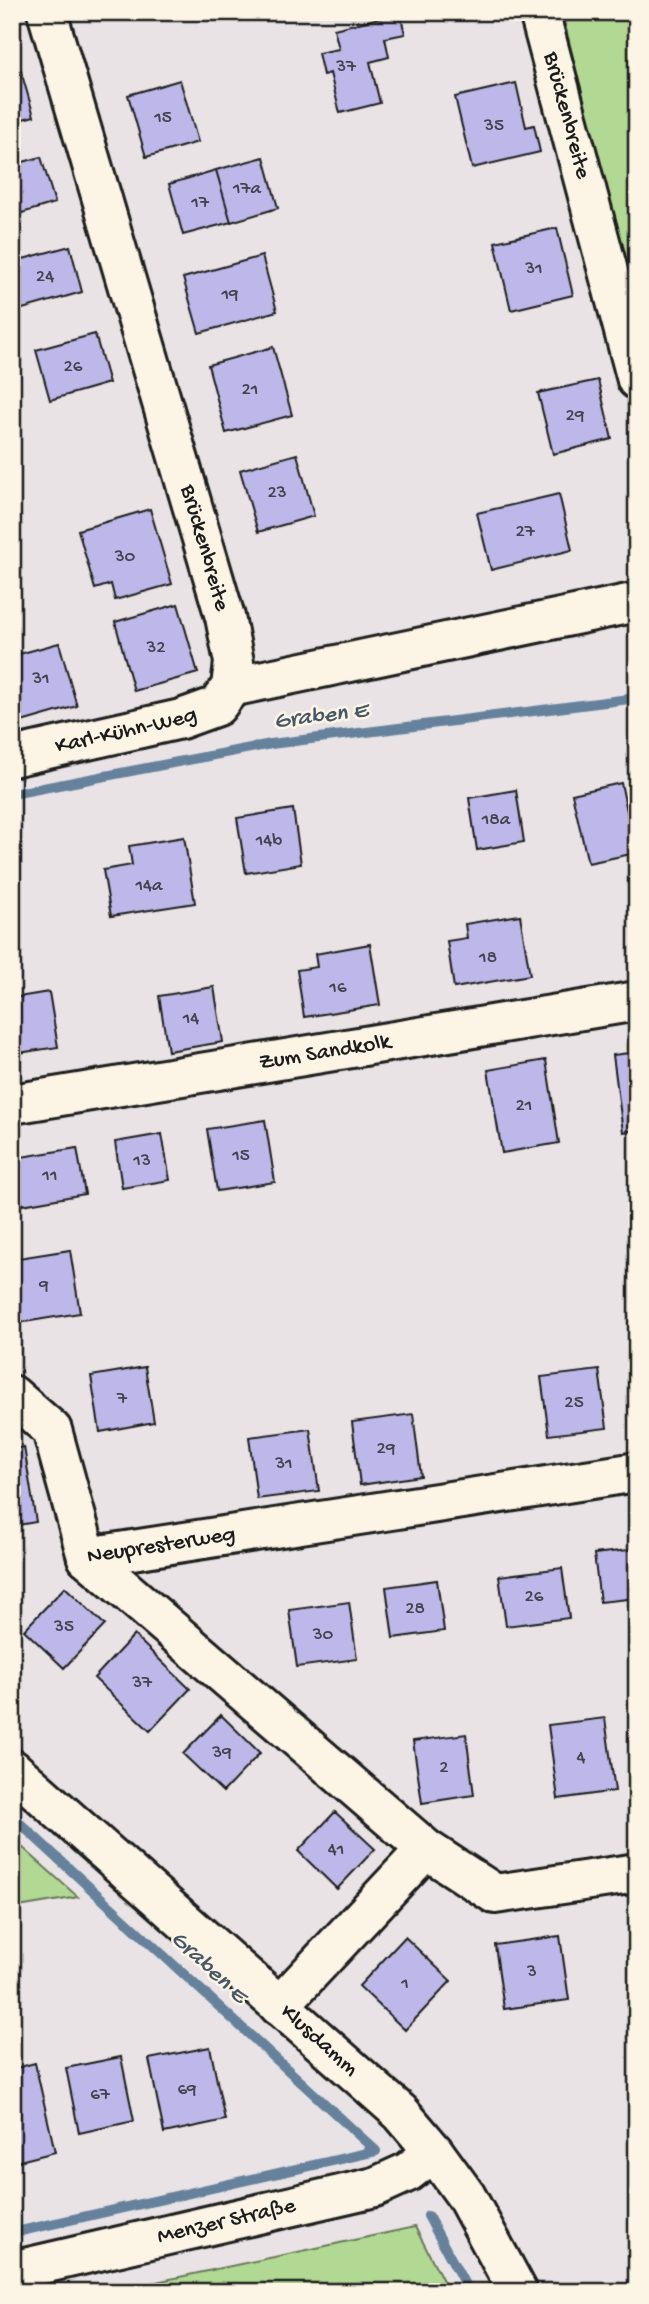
<svg xmlns="http://www.w3.org/2000/svg" width="649" height="2304" viewBox="0 0 649 2304" font-family="'Gochi Hand',sans-serif">
<style>
.green{fill:#b2d994;stroke:#677a58;stroke-width:2}
.lines{fill:none;stroke-linecap:round;stroke-linejoin:round}
.stream{stroke:#65819c;stroke-width:10}
.building{fill:#bdb8e9;stroke:#1c1c1c;stroke-width:2}
.street-casing{stroke:#1c1c1c;stroke-width:44}
.street{stroke:#fcf5e5;stroke-width:38}
.labels{text-anchor:middle;dominant-baseline:central;stroke-width:5;stroke-linejoin:round;paint-order:stroke}
.number-label{font-size:19px;fill:#44434f}
.street-label{font-size:23px;fill:#1c1c1c;stroke:#fcf5e5}
.water-label{font-size:24px;font-style:italic;fill:#475767;stroke:#fcf5e5}
</style>
<rect width="100%" height="100%" fill="#e9e3e6"/>
<filter id="ink" filterUnits="userSpaceOnUse"><feTurbulence type="fractalNoise" baseFrequency=".0143" numOctaves="2"/><feDisplacementMap in="SourceGraphic" scale="14" xChannelSelector="R" yChannelSelector="G"/><feConvolveMatrix kernelMatrix="1 2 1 2 8 2 1 2 1" color-interpolation-filters="sRGB"/></filter>
<g filter="url(#ink)">
<path class="green" d="M562,12h75v309z
M12,1838l66,59 -66,11z
M415,2227l34,65h-340z"/>
<g class="lines">
<path class="stream" d="M12,794l259,-50 366,-46
M12,1816l364,335
M428,2216l41,76
M12,2233l364,-82"/>
</g>
<path class="building" d="M400,13l5,21 -20,4 4,19 -19,5 10,41 -40,10 -10,-40 -7,2 -5,-22 21,-4 -5,-20z
M20,68l14,48 -22,6v-51z
M180,80l18,62 -52,15 -18,-62z
M516,83l10,44 8,-2 6,27 -68,16 -17,-71z
M41,157l14,46 -43,13v-51z
M264,157l14,51 -47,14 -15,-52z
M216,170l15,52 -48,13 -14,-51z
M557,228l16,67 -62,15 -16,-68z
M70,246l12,46 -70,20v-50z
M262,256l15,55 -78,22 -16,-55z
M95,334l14,49 -59,17 -14,-50z
M273,347l19,68 -66,18 -18,-68z
M598,380l14,59 -59,15 -15,-61z
M297,454l17,62 -56,16 -18,-62z
M559,494l13,56 -81,20 -14,-57z
M150,509l22,75 -57,16 -4,-16 -16,5 -17,-59z
M178,604l20,69 -64,18 -19,-69z
M59,643l18,63 -59,17 -6,-21v-46z
M621,783l15,70 -48,10 -16,-69z
M516,790l8,52 -47,8 -8,-52z
M293,809l8,55 -55,9 -9,-55z
M184,837l11,66 -84,13 -8,-46 29,-5 -3,-19z
M520,915l10,60 -76,13 -7,-47 20,-3 -2,-14z
M370,944l10,61 -76,12 -7,-47 20,-3 -2,-13z
M214,987l9,55 -55,9 -9,-55z
M49,992l9,55 -46,7v-56z
M637,1052v78l-14,2 -10,-77z
M546,1060l13,83 -57,10 -14,-83z
M265,1120l10,62 -58,9 -10,-62z
M162,1134l8,46 -48,8 -7,-46z
M77,1148l8,46 -63,11 -7,-47z
M70,1250l10,63 -68,11v-65z
M145,1367l9,55 -54,10 -9,-56z
M599,1370l8,58 -58,7 -8,-58z
M413,1414l8,62 -61,9 -8,-63z
M310,1429l9,62 -62,8 -8,-62z
M24,1447l12,75 -24,4v-77z
M637,1549v49l-37,4 -6,-48z
M562,1568l7,50 -63,8 -7,-50z
M437,1580l7,51 -51,7 -7,-51z
M65,1587l40,38 -41,43 -40,-38z
M349,1602l8,57 -60,8 -8,-57z
M134,1635l56,54 -40,42 -56,-53z
M221,1715l39,38 -37,39 -40,-38z
M605,1718l10,73 -57,8 -10,-74z
M466,1734l8,61 -52,8 -9,-62z
M335,1812l40,37 -38,40 -39,-38z
M560,1936l9,64 -65,9 -9,-64z
M405,1937l46,44 -46,49 -46,-44z
M210,2047l15,73 -61,13 -15,-74z
M121,2057l13,64 -55,12 -13,-65z
M35,2063l20,89 -43,11v-94z"/>
<g class="lines">
<g class="street-casing">
<g id="street">
<path id="s1" d="M539,12l98,368"/>
<path d="M231,687l406,-85"/>
<path id="s2" d="M12,757l169,-38 36,-13 14,-19 3,-25 -9,-45 -178,-605"/>
<path id="s3" d="M12,1104l625,-103"/>
<path d="M12,1395l40,35 35,127"/>
<path d="M87,1557l339,292 69,45 142,-21"/>
<path id="s4" d="M87,1557l550,-85"/>
<path id="s5" d="M12,1769l389,344 33,39 32,44 52,96"/>
<path d="M279,2006l147,-157"/>
<path id="s6" d="M12,2271l363,-84 33,-15 26,-20"/>
</g>
</g>
<use href="#street" class="street"/>
</g>
</g>
<g class="labels">
<g class="number-label">
<text x="346" y="67">37</text>
<text x="163" y="118">15</text>
<text x="494" y="126">35</text>
<text x="247" y="189">17a</text>
<text x="200" y="203">17</text>
<text x="534" y="269">31</text>
<text x="45" y="277">24</text>
<text x="230" y="295">19</text>
<text x="73" y="367">26</text>
<text x="250" y="390">21</text>
<text x="575" y="416">29</text>
<text x="277" y="493">23</text>
<text x="525" y="532">27</text>
<text x="125" y="557">30</text>
<text x="156" y="648">32</text>
<text x="41" y="679">31</text>
<text x="496" y="820">18a</text>
<text x="269" y="841">14b</text>
<text x="149" y="886">14a</text>
<text x="488" y="958">18</text>
<text x="338" y="988">16</text>
<text x="191" y="1019">14</text>
<text x="524" y="1106">21</text>
<text x="241" y="1156">15</text>
<text x="142" y="1161">13</text>
<text x="50" y="1176">11</text>
<text x="44" y="1286">9</text>
<text x="122" y="1399">7</text>
<text x="574" y="1403">25</text>
<text x="386" y="1449">29</text>
<text x="284" y="1464">31</text>
<text x="534" y="1597">26</text>
<text x="415" y="1609">28</text>
<text x="64" y="1627">35</text>
<text x="323" y="1635">30</text>
<text x="142" y="1683">37</text>
<text x="222" y="1753">39</text>
<text x="581" y="1758">4</text>
<text x="444" y="1768">2</text>
<text x="336" y="1850">41</text>
<text x="532" y="1972">3</text>
<text x="405" y="1984">1</text>
<text x="187" y="2090">69</text>
<text x="100" y="2095">67</text>
</g>
<g class="street-label">
<text stroke="none"><textPath href="#s1" startOffset="107">Brückenbreite</textPath></text>
<text transform="translate(204 548) rotate(74)">Brückenbreite</text>
<text stroke="none"><textPath href="#s2" startOffset="117">Karl-Kühn-Weg</textPath></text>
<text stroke="none"><textPath href="#s3" startOffset="317">Zum Sandkolk</textPath></text>
<text stroke="none"><textPath href="#s4" startOffset="75">Neupresterweg</textPath></text>
<text stroke="none"><textPath href="#s5" startOffset="410">Klusdamm</textPath></text>
<text stroke="none"><textPath href="#s6" startOffset="220">Menzer Straße</textPath></text>
</g>
<g class="water-label">
<text transform="translate(321 717) rotate(-7)">Graben E</text>
<text transform="translate(208 1968) rotate(43)">Graben E</text>
</g>
</g>
<rect width="649" height="2304" fill="none" stroke="#fcf5e5" stroke-width="42"/>
<rect x="21" y="21" width="607" height="2262" fill="none" stroke="#1c1c1c" stroke-width="2.5" filter="url(#ink)"/>
</svg>
